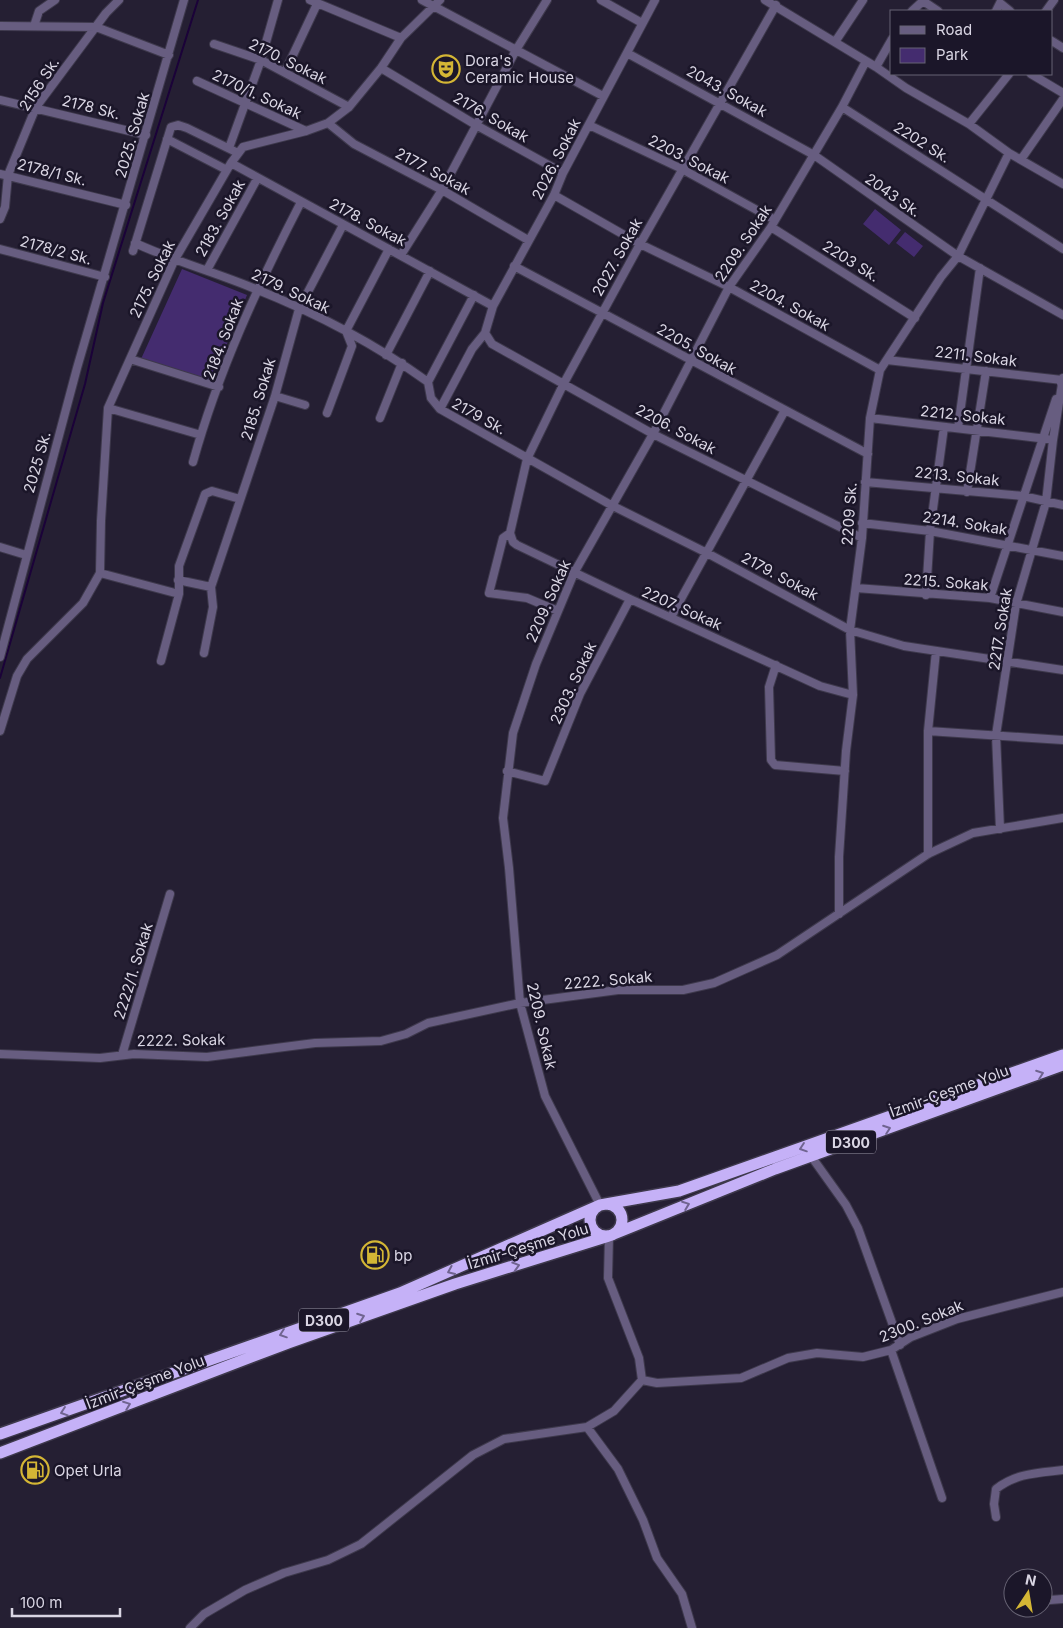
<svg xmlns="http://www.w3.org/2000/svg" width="1063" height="1628" viewBox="0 0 1063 1628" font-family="Inter,sans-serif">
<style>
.green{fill:#442c6f}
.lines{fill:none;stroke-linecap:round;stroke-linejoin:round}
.stream{stroke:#1b0239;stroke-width:2}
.minor-casing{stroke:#3e394c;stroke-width:10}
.highway-casing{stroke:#3e394c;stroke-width:14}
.minor{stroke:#675d80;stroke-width:8}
.highway{stroke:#c5b1f7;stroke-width:11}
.oneway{stroke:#706490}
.labels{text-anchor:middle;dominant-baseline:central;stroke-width:5;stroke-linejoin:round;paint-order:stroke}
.shield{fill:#1b1629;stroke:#a19cac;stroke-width:1}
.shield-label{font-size:14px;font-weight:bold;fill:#dad6e4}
.poi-label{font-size:15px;fill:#dad6e4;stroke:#1b1629;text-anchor:start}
.street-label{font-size:15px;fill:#dad6e4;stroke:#1b1629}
</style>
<rect width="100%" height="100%" fill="#251f33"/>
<path class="green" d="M875,209l26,21 -12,15 -26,-21z
M905,232l18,14 -9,11 -18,-14z
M182,269l65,26 -36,88 -70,-24z"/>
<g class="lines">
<path class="stream" d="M0,678l85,-294 18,-81 95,-303"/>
<g class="minor-casing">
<path id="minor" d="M310,0l91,38
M422,0l181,96
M601,0l41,23
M765,0l111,67 30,21 63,36 40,29 54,31
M923,1l15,10
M776,5l-136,239 -76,139 -37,76 -17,74 3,9 4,3 113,54 190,87 33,9
M912,11l12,-11
M996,11l4,-8 10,8
M1046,11l8,-11
M0,26l96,1 73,28
M34,26l5,-15 16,-11
M1052,41l11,7
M835,42l28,-42
M214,44l47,16 88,47
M627,53l187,102 144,101 105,59
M876,67l16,-28
M381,68l95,57 87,48
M285,72l32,-68
M1031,74l32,19
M197,81l109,50
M0,100l146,35
M842,107l221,142
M328,123l26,21 88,46 86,50
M969,124l40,-50
M589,125l93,44 93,51
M167,139l60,31
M229,148l32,-88 17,-60
M1022,158l41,-59
M231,163l262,143
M0,174l126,31
M554,195l86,49 89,43 151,83
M0,219l5,-12 3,-32 28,-68 70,-94 13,-13
M771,227l144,91
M135,243c39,18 79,29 118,45 61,24 122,56 175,94
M0,249l105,28
M133,251l38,-124 7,-2 9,3 51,25
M401,255l41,-65 74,-140 31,-50
M514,266l354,188
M207,270l50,-91
M474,295l-46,87 3,16 9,11 171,96 96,48 143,77 54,16 159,24
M485,333l7,11 161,90 209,104
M386,355l44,-84
M130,359l89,28
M887,360l175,20 -1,3
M275,396l30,9
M108,408l93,27
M440,409l32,-60 13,-16 8,-27 61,-111 9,-22 92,-173
M327,413l25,-67 -6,-15 43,-82
M380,418l22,-55
M870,418l177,21
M958,428l22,-160
M193,462c25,-90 65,-177 108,-260
M865,482l158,14 40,9
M967,492l19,-121
M862,523l68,8 133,25
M510,533l-7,5 -14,55 38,5 31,13
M0,547l26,8
M100,573l79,21v-28l26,-72 7,-3 28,8
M178,580l33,7
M856,588l134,10 73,14
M926,595l4,-64 14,-104
M990,598l66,-199
M671,617l113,-205
M204,653l9,-46 -2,-20 64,-191 24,-87 44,-84
M0,657l77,-289 107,-368
M161,661l18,-67
M776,665l-7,22 2,73 4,5 70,6
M0,731l17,-55 10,-17 56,-56 17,-30 1,-52 7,-113 66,-147 57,-98 12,-16 63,-16 22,-8 21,-16 32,-39 20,-30 39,-38
M928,731l8,-80
M507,771l38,10 35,-87 50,-95
M1000,829l-4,-94 20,-131 30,-102 7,-62 10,-62
M928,854v-123l135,9
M839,914v-57l7,-106 7,-56 -3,-65 12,-92 8,-120 10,-48 61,-93 17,-21 51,-103
M0,1054l100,4 34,-4 73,3 108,-14 66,-2 25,-7 22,-11 92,-20 98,-13h65l31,-7 63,-28 151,-101 45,-21 90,-15
M122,1055l48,-161
M811,1156l35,49 12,23 42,117
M600,1205l-55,-109 -25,-93 -11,-135 -6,-50 10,-85 23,-69 38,-91 79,-139 76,-147 42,-60 71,-120 24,-46
M891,1350l51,148
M642,1380l15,3 84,-5 47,-20 29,-5 46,4 28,-7 20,-13 46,-18 106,-27
M587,1427l31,42 25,51 14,38 25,36 10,34
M996,1517l-2,-13 2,-15c20,-16 42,-16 67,-19
M1050,1600l13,-1
M190,1628l14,-14 41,-24 39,-17 44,-13 33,-16 112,-89 31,-16 83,-12 27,-16 28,-31 -3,-22 -31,-80 1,-42"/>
</g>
<g class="highway-casing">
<path id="highway" d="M590 1220a16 16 0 1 1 32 0a16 16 0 1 1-32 0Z
M0,1434l400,-141 200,-88 79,-14 384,-136
M0,1453l288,-110 167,-59 154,-48 166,-67 288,-104"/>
</g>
<use href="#minor" class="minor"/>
<use href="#highway" class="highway"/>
</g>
<defs><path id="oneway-chevron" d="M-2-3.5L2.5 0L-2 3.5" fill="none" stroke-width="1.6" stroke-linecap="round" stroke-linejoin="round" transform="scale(1.25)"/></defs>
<g class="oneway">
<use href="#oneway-chevron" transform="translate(1040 1074) rotate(-20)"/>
<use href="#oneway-chevron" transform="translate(887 1129) rotate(-20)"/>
<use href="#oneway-chevron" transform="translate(803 1148) rotate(161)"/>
<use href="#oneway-chevron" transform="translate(686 1205) rotate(-21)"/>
<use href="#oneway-chevron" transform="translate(516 1266) rotate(-17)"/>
<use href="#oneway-chevron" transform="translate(451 1271) rotate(156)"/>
<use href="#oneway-chevron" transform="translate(361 1317) rotate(-20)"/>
<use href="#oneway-chevron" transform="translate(283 1334) rotate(161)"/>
<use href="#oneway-chevron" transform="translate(127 1405) rotate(-21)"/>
<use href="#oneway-chevron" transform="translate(64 1412) rotate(161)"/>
</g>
<defs>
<g id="theatre-ring" transform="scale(1.4375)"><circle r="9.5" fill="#1b1629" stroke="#d4b635" stroke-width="1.5"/><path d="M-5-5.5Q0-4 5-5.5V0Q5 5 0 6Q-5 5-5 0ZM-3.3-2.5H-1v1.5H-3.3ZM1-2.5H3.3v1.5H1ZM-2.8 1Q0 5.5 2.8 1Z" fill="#d4b635"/></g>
<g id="fuel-ring" transform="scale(1.4375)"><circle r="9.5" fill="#1b1629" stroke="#d4b635" stroke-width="1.5"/><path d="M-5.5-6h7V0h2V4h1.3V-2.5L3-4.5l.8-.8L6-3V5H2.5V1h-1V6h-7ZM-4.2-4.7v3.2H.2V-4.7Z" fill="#d4b635"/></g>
</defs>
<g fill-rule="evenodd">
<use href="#theatre-ring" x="446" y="69"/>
<use href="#fuel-ring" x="375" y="1255"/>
<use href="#fuel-ring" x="35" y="1470"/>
</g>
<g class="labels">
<g class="shield">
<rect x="826" y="1130.5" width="50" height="23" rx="4"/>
<rect x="299" y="1308.5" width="50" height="23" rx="4"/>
</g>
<g class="shield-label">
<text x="851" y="1142">D300</text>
<text x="324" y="1320">D300</text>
</g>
<g class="poi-label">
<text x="465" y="60">Dora's<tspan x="465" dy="17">Ceramic House</tspan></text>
<text x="394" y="1255">bp</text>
<text x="54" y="1470">Opet Urla</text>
</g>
<g class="street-label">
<text transform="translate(288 61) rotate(26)">2170. Sokak</text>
<text transform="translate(39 84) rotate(-57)">2156 Sk.</text>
<text transform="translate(727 91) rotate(29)">2043. Sokak</text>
<text transform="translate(257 94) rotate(25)">2170/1. Sokak</text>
<text transform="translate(91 107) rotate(14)">2178 Sk.</text>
<text transform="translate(491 117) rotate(30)">2176. Sokak</text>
<text transform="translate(132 135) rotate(-74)">2025. Sokak</text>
<text transform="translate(922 142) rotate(32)">2202 Sk.</text>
<text transform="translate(556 159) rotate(-63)">2026. Sokak</text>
<text transform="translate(689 159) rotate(27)">2203. Sokak</text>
<text transform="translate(433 171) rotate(28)">2177. Sokak</text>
<text transform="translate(52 172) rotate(14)">2178/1 Sk.</text>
<text transform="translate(893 195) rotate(35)">2043 Sk.</text>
<text transform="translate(220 218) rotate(-61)">2183. Sokak</text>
<text transform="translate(368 222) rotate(28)">2178. Sokak</text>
<text transform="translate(743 243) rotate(-56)">2209. Sokak</text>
<text transform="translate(56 250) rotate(15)">2178/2 Sk.</text>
<text transform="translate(617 257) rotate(-61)">2027. Sokak</text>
<text transform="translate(851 261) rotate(32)">2203 Sk.</text>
<text transform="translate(152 279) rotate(-64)">2175. Sokak</text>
<text transform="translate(291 291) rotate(25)">2179. Sokak</text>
<text transform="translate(790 305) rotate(29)">2204. Sokak</text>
<text transform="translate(223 339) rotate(-69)">2184. Sokak</text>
<text transform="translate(697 349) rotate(29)">2205. Sokak</text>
<text transform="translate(976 356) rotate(7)">2211. Sokak</text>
<text transform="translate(258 399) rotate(-73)">2185. Sokak</text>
<text transform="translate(963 415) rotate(6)">2212. Sokak</text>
<text transform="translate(479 416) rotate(29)">2179 Sk.</text>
<text transform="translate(676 429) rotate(28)">2206. Sokak</text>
<text transform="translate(37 462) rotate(-74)">2025 Sk.</text>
<text transform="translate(957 476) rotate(6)">2213. Sokak</text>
<text transform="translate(849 514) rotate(-86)">2209 Sk.</text>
<text transform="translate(965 523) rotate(9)">2214. Sokak</text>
<text transform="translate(780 576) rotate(28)">2179. Sokak</text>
<text transform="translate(946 582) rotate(4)">2215. Sokak</text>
<text transform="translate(548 601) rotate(-66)">2209. Sokak</text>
<text transform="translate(682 608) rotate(24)">2207. Sokak</text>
<text transform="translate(1000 629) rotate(-81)">2217. Sokak</text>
<text transform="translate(573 683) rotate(-65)">2303. Sokak</text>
<text transform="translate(133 971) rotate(-73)">2222/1. Sokak</text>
<text transform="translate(608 980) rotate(-5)">2222. Sokak</text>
<text transform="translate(542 1026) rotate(77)">2209. Sokak</text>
<text transform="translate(181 1040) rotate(-1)">2222. Sokak</text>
<text transform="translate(949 1091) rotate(-20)">İzmir-Çeşme Yolu</text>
<text transform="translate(528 1246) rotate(-17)">İzmir-Çeşme Yolu</text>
<text transform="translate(921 1321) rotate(-22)">2300. Sokak</text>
<text transform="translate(145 1382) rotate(-21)">İzmir-Çeşme Yolu</text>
</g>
</g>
<rect x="890" y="10" width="162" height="65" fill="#1b1629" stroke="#676374"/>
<rect x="900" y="26" width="25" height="8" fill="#675d80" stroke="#676374"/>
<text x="936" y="35" font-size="15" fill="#dad6e4">Road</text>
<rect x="900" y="48" width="25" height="15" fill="#442c6f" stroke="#676374"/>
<text x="936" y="60" font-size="15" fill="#dad6e4">Park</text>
<g transform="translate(1028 1593) rotate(12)"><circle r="24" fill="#1b1629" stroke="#676374"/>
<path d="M0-4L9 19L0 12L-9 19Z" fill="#d4b635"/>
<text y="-8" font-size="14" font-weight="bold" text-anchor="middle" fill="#dad6e4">N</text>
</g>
<path d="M12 1608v8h108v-8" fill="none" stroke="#dad6e4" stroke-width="2.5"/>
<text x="20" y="1608" font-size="15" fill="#dad6e4" stroke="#1b1629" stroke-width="4" paint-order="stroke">100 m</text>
</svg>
